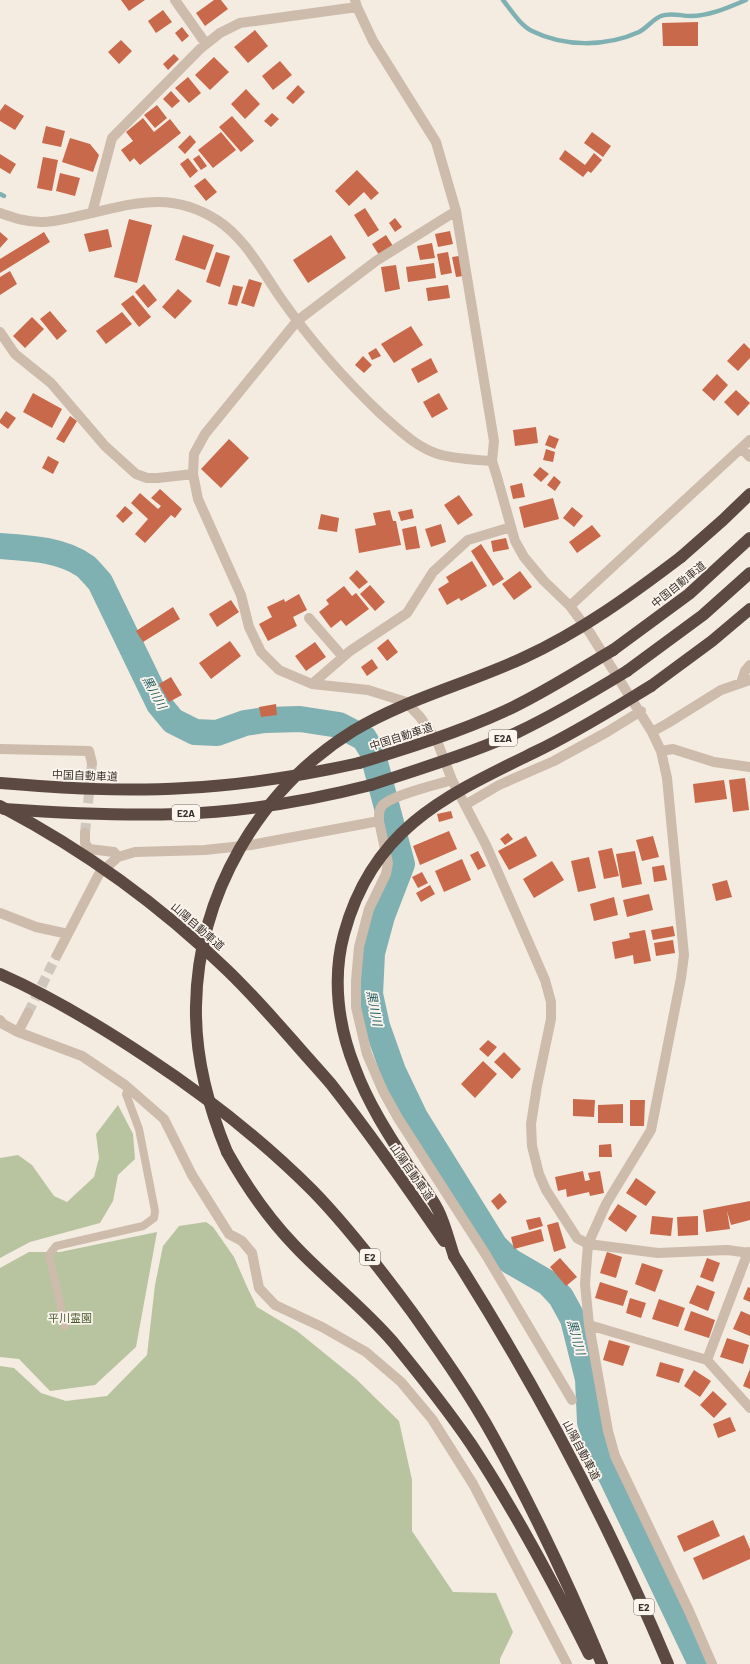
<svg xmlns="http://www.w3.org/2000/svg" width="750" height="1664" viewBox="0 0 750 1664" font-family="Barlow,'Noto Sans JP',sans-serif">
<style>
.green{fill:#b8c4a0}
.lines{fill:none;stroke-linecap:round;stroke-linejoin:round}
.stream{stroke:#7fb0b2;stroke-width:4.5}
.river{stroke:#7fb0b2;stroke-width:26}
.building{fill:#c8694b}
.minor-tunnel{stroke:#cfc6bd;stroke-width:10;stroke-dasharray:10 5;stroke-linecap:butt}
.service{stroke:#cdbbac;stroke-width:8}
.minor{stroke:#cdbbac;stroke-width:10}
.tertiary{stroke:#cdbbac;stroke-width:10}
.motorway{stroke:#5c4a42;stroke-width:12}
.motorway-bridge{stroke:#5c4a42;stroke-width:12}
.labels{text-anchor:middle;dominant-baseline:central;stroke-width:3.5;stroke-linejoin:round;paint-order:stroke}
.shield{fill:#fbf5ee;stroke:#756b66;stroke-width:1}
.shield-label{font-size:10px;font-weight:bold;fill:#3b302b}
.street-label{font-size:11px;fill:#3b302b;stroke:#fbf5ee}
.park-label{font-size:11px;fill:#4a5a2e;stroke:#fbf5ee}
.water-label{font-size:12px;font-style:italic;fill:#1f5a5e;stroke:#fbf5ee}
</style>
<rect width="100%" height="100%" fill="#f4ebe1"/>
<path class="green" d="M118,1105l15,29 2,25 -17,16 -5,26 -13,22 -70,19 -30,16v-100l18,-3 14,10 22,31 13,6 27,-25 5,-19 -3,-24z
M206,1222l7,5 21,30 14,32 9,18 40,24 58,47 44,43 13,59v51l41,61 43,1 17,39 -13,27v5h-500v-298l14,2 27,25 25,8 41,-5 40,-41 8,-70 8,-39 16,-20z
M157,1232l-21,115 -41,38 -45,6 -31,-32 -19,-2v-89l29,-16h31z"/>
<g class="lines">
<path class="stream" d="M503,0c8,10 17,25 29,31 32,16 74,16 107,1 8,-4 14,-13 22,-16 10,-4 20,0 30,0 19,0 38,-9 55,-16
M0,194l4,2"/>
<path class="river" d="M0,546c28,2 61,3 85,20 5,4 10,11 15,16l59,122 14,17 22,11 22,1 28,-10 20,-3 35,-1 39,6 25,13 8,13 30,113 -20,52 -10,37 -2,41 7,32 16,45 22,46 80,129 15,15 38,22 13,14 12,22 15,60 2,43 8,27 103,215"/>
</g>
<path class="building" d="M121,0h24l-16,11z
M214,0h7l7,9 -23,17 -9,-13z
M163,10l9,12 -16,11 -8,-12z
M698,22v24h-35l-1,-23z
M182,27l7,9 -7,6 -7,-9z
M255,30l13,16 -20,17 -14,-16z
M121,40l11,11 -13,13 -11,-12z
M174,54l5,5 -11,11 -5,-6z
M214,57l15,15 -19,18 -15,-15z
M280,61l12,14 -19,15 -11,-14z
M188,77l13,16 -12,10 -14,-15z
M298,85l7,7 -12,12 -7,-6z
M246,89l14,15 -15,15 -14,-15z
M171,91l9,10 -8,7 -9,-9z
M5,104l19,12 -9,14 -15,-9v-10z
M157,105l10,13 -12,10 -11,-13z
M272,113l7,6 -8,8 -7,-6z
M232,116l22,25 -13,11 -22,-25z
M143,118l11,14 16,-13 11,14 -41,32 -6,-7 -4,4 -9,-12 12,-9 -7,-9z
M46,126l19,5 -4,16 -19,-4z
M221,132l15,18 -23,18 -15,-18z
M592,132l19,14 -8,11 -19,-14z
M190,135l6,7 -11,12 -7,-7z
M70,138l20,6 9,11 -6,17 -31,-10z
M565,150l20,15 9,-12 8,7 -11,13 -3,-2 -5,6 -24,-18z
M0,154l16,10 -6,10 -10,-6z
M199,155l8,11 -6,4 -8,-11z
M43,157l15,3 -6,31 -15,-3z
M188,158l10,13 -8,7 -10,-14z
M357,170l22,23 -8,7 -7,-8 -15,14 -14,-15z
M60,173l20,5 -5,18 -19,-5z
M205,178l12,14 -11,9 -12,-15z
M365,208l14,22 -11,7 -14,-22z
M395,218l7,9 -7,5 -6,-9z
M129,219l23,6 -15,58 -23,-6z
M108,229l4,18 -23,5 -5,-18z
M450,231l3,13 -15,3 -3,-13z
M0,232l8,7 -8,9z
M44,232l6,10 -50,31v-14z
M183,235l31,10 -9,25 -30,-10z
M331,235l15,23 -38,25 -15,-23z
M386,235l7,11 -14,9 -7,-11z
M432,243l3,15 -15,2 -3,-14z
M216,252l14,4 -10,31 -14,-5z
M448,252l4,21 -11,2 -4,-21z
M459,256l4,20 -7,1 -4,-20z
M434,263l2,15 -28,4 -2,-15z
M396,265l4,24 -15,3 -4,-25z
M10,271l7,13 -17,11v-18z
M249,279l13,4 -8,24 -13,-4z
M144,284l13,16 -9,8 -13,-16z
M233,285l10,2 -6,19 -9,-2z
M448,285l2,13 -22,3 -2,-13z
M178,289l14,12 -17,18 -13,-12z
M133,295l18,22 -12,10 -18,-23z
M50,311l17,20 -10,9 -17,-21z
M122,312l10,12 -26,20 -10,-13z
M32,317l12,12 -19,19 -12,-12z
M411,326l12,19 -29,18 -13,-19z
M744,343l6,6v9l-12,13 -11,-10z
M376,348l5,8 -9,4 -4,-7z
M363,356l9,9 -8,8 -9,-8z
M431,358l7,14 -20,11 -7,-14z
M717,374l11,11 -14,16 -12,-11z
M736,390l14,13 -12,13 -14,-14z
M33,393l29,16 -10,19 -29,-16z
M439,393l9,16 -16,9 -9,-16z
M6,411l10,7 -8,11 -8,-6v-3z
M70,416l7,5 -13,22 -8,-4z
M536,427l2,16 -23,3 -2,-16z
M549,435l10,4 -4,10 -10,-4z
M229,439l20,19 -28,30 -20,-19z
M546,449l9,3 -2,10 -10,-2z
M48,456l11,6 -6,12 -11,-6z
M540,467l9,7 -8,8 -8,-7z
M554,476l7,6 -6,9 -8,-6z
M522,483l3,14 -12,2 -3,-13z
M160,489l22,20 -7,9 -4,-3 -26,28 -10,-9 13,-15 -17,-16 9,-10 18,16 3,-3 -10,-8z
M459,495l14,20 -15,10 -14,-20z
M553,498l6,21 -35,9 -5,-21z
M125,506l8,7 -10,10 -7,-7z
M572,507l11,9 -9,11 -11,-9z
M412,509l2,9 -13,3 -3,-9z
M390,510l3,11h3l5,24 -42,8 -4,-24 21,-4 -3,-12z
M321,514l18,4 -2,14 -19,-3z
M441,524l5,18 -15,5 -6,-18z
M592,525l9,11 -24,17 -8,-11z
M416,526l4,22 -14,2 -4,-21z
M506,538l3,11 -16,3 -2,-11z
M481,544l23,35 -11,7 -22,-35z
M472,561l15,25 -26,15 -2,-3 -12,7 -9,-16 11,-7 -3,-5z
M357,570l11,12 -9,7 -10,-11z
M520,571l12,16 -18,13 -12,-16z
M370,585l15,17 -10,9 -15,-17z
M344,586l8,10 4,-3 13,16 -23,17 -5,-6 -10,8 -12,-16 10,-8 -3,-4z
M299,594l8,16 -14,7 4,9 -29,15 -9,-17 13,-7 -5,-10 17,-8 1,3z
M231,600l8,12 -22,15 -8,-13z
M173,607l7,12 -37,23 -7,-11z
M388,639l10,13 -11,9 -10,-13z
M230,641l11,15 -30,23 -12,-16z
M315,642l11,15 -20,14 -11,-15z
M372,659l6,9 -11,8 -6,-9z
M171,677l11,18 -13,7 -10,-18z
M276,704l1,11 -16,2 -2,-10z
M745,778l4,32 -16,2 -4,-32z
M724,780l3,19 -32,4 -2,-19z
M451,811l2,7 -14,4 -2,-8z
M449,831l8,18 -37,16 -7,-19z
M508,833l5,6 -8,6 -5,-6z
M526,836l11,20 -28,14 -11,-19z
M653,836l6,21 -17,4 -6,-21z
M612,848l7,28 -15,3 -6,-28z
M478,851l8,15 -8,4 -8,-15z
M635,851l7,33 -20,4 -6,-34z
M589,857l7,31 -18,4 -7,-31z
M462,859l9,21 -27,12 -9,-21z
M552,861l12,19 -30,18 -11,-19z
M664,865l3,15 -13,2 -2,-15z
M422,872l6,11 -10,5 -6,-11z
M727,880l5,17 -16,4 -4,-17z
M430,885l5,9 -14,8 -5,-9z
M649,894l4,16 -26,7 -4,-17z
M614,897l4,18 -24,6 -4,-17z
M673,926l2,10 -22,4 -2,-10z
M645,930l6,31 -17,3 -1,-9 -18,4 -3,-17 18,-4 -1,-5z
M673,940l2,13 -19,3 -2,-13z
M488,1040l9,7 -9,10 -9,-8z
M504,1052l17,17 -9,10 -18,-17z
M483,1061l14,13 -22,24 -14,-14z
M573,1099l22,1 -1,17 -21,-1z
M630,1100h15l-1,26h-14z
M623,1104v19h-25v-18z
M611,1144l1,13h-13v-12z
M583,1171l2,10 5,-1 -2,-7 12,-2 4,22 -14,3 -1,-4 -22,5 -1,-8 -8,2 -3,-14z
M636,1178l20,14 -10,14 -20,-13z
M500,1193l7,9 -9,8 -7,-9z
M750,1201v19l-19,5 -4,-14 3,18 -24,3 -3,-22z
M618,1204l19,12 -11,16 -18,-13z
M652,1216l21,2 -2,18 -21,-2z
M698,1216v19l-20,1 -1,-19z
M540,1217l3,9 -14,4 -3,-10z
M558,1222l8,26 -12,4 -7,-27z
M541,1229l3,12 -30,8 -3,-12z
M607,1252l15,5 -6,21 -16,-5z
M560,1258l17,19 -11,9 -16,-19z
M707,1258l13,5 -7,19 -13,-5z
M642,1263l21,7 -8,22 -20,-8z
M600,1282l28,9 -5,15 -28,-8z
M697,1285l18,7 -7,19 -19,-8z
M748,1287l2,1v14l-7,-3z
M630,1298l16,5 -5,15 -15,-5z
M659,1299l26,9 -7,19 -26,-8z
M691,1311l24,9 -6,18 -25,-8z
M741,1311l9,4v21l-17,-7z
M727,1338l22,7 -6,19 -23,-7z
M609,1340l21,6 -7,20 -20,-6z
M660,1362l24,7 -5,14 -23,-7z
M750,1369v20l-7,-3z
M694,1370l17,11 -11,16 -16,-11z
M713,1391l14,13 -13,14 -14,-13z
M730,1417l6,14 -18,7 -5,-14z
M713,1520l7,16 -36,16 -7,-16z
M744,1535l6,14v10l-47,21 -10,-22z"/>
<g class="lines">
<path class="minor-tunnel" d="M85,833l7,-70
M28,1013l29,-58"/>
<path class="service" d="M65,1326l-16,-71 7,-9 87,-20 11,-8 1,-7 -16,-82 -13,-35 3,-6"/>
<path class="minor" d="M175,0l31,44
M355,0l2,7 16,34 63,101 20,69 38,230 -2,20 5,16 18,64 9,16 20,24 26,25 20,27 62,99 9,19 6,27 17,177 -3,23 -30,152 -45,74 -18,40 -3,40 4,41 19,106 7,25 74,155 23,53
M456,211l-80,50 -79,60 -92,113 -11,20 -1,20 5,25 43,96 8,32 12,25 18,18 33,14 56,6 38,12 14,15 17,24 15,39 34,65 59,135 6,22v17l-14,67 -6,38 1,22 7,28 7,16 31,48 11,6 70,9 69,-3 23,3
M92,213l20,-75 89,-90 19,-15 20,-10 117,-16
M0,332l15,22 36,29 54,63 31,28 11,4h11l35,-4
M742,449l8,8
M570,606l180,-166
M309,618l34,39
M741,683l4,-12 5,-6
M312,684l38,-33 57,-38 26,-41 35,-32 43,-13
M652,732l16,-9 53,-33 29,-10
M0,749l89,2 3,12
M661,751l12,-2 41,13 36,5
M465,805l34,-20 55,-24 53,-29 34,-21
M379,821l9,42 -2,11 -17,35 -10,38 -3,34v26l11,47 16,37 15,27 88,137 86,145
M85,833v10l4,6 25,3 4,5
M0,913l36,14 32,7
M57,955l42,-81 19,-17 17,-5 70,-2 46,-5 128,-24c0,-5 -1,-10 3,-15 7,-10 56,-22 70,-26
M0,1020l3,4 15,8 10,-19
M18,1032l64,24 43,29 39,34 28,56 37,59 13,7 10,12 7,35 16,17 47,22 44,25 35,30 31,37 41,65 94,180
M589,1325l118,35 43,48
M707,1360l41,-108"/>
<path class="tertiary" d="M0,213c14,5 26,9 41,9 14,0 28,-4 42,-7 50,-11 87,-25 134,5 28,18 45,51 63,77 30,43 63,81 101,117 17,15 35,33 57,40 17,5 36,6 54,7"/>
<path class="motorway" d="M681,557l42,-37 27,-26
M613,650l76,-56 61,-56
M627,671l76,-56 47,-42
M651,686l61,-45 38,-32
M0,783c61,5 123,9 185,5 59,-3 116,-12 174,-25
M4,809c58,4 116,7 174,5 64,-2 130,-13 193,-29
M0,974c52,23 100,52 148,84 59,39 115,83 165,133 36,37 68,79 99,121 29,41 58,82 82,126 40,73 76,149 108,226
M227,1152c19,34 40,65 68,94 31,33 68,61 98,96 27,33 54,67 78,102 44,67 82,138 118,210
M454,1256c83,131 154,265 214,408"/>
<path class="motorway-bridge" d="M359,763c49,-15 98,-30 146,-52 37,-17 72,-40 108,-61
M371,785c48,-16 98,-31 145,-52 38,-18 75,-40 111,-62
M0,806c82,43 160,99 227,164 24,23 45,47 67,72 12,14 25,28 37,42 40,51 77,104 113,157
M227,1152c-19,-46 -32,-96 -31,-146 2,-111 62,-216 157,-275 53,-32 114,-47 170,-73 57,-26 108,-63 158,-101
M454,1256c-5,-15 -9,-32 -16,-46 -8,-16 -20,-30 -30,-45 -20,-31 -40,-62 -53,-97 -17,-42 -23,-90 -11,-134 29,-106 101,-138 191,-182 40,-19 78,-43 116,-66"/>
</g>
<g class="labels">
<g class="shield">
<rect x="489" y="730" width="28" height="16" rx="3"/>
<rect x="172" y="805" width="28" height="16" rx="3"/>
<rect x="360" y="1249" width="20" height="16" rx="3"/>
<rect x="634" y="1599" width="20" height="16" rx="3"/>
</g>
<g class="shield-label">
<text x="503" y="738">E2A</text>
<text x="186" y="813">E2A</text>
<text x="370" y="1257">E2</text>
<text x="644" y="1607">E2</text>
</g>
<g class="street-label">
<text transform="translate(678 584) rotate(-39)">中国自動車道</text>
<text transform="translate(401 736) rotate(-18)">中国自動車道</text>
<text transform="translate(85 775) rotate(2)">中国自動車道</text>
<text transform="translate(198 926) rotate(41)">山陽自動車道</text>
<text transform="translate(412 1172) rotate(55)">山陽自動車道</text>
<text transform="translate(582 1450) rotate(62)">山陽自動車道</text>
</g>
<g class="park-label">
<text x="70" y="1317">平川霊園</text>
</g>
<g class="water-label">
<text transform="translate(155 692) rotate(61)">黒川川</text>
<text transform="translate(375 1008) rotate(79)">黒川川</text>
<text transform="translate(577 1337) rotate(74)">黒川川</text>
</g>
</g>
</svg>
